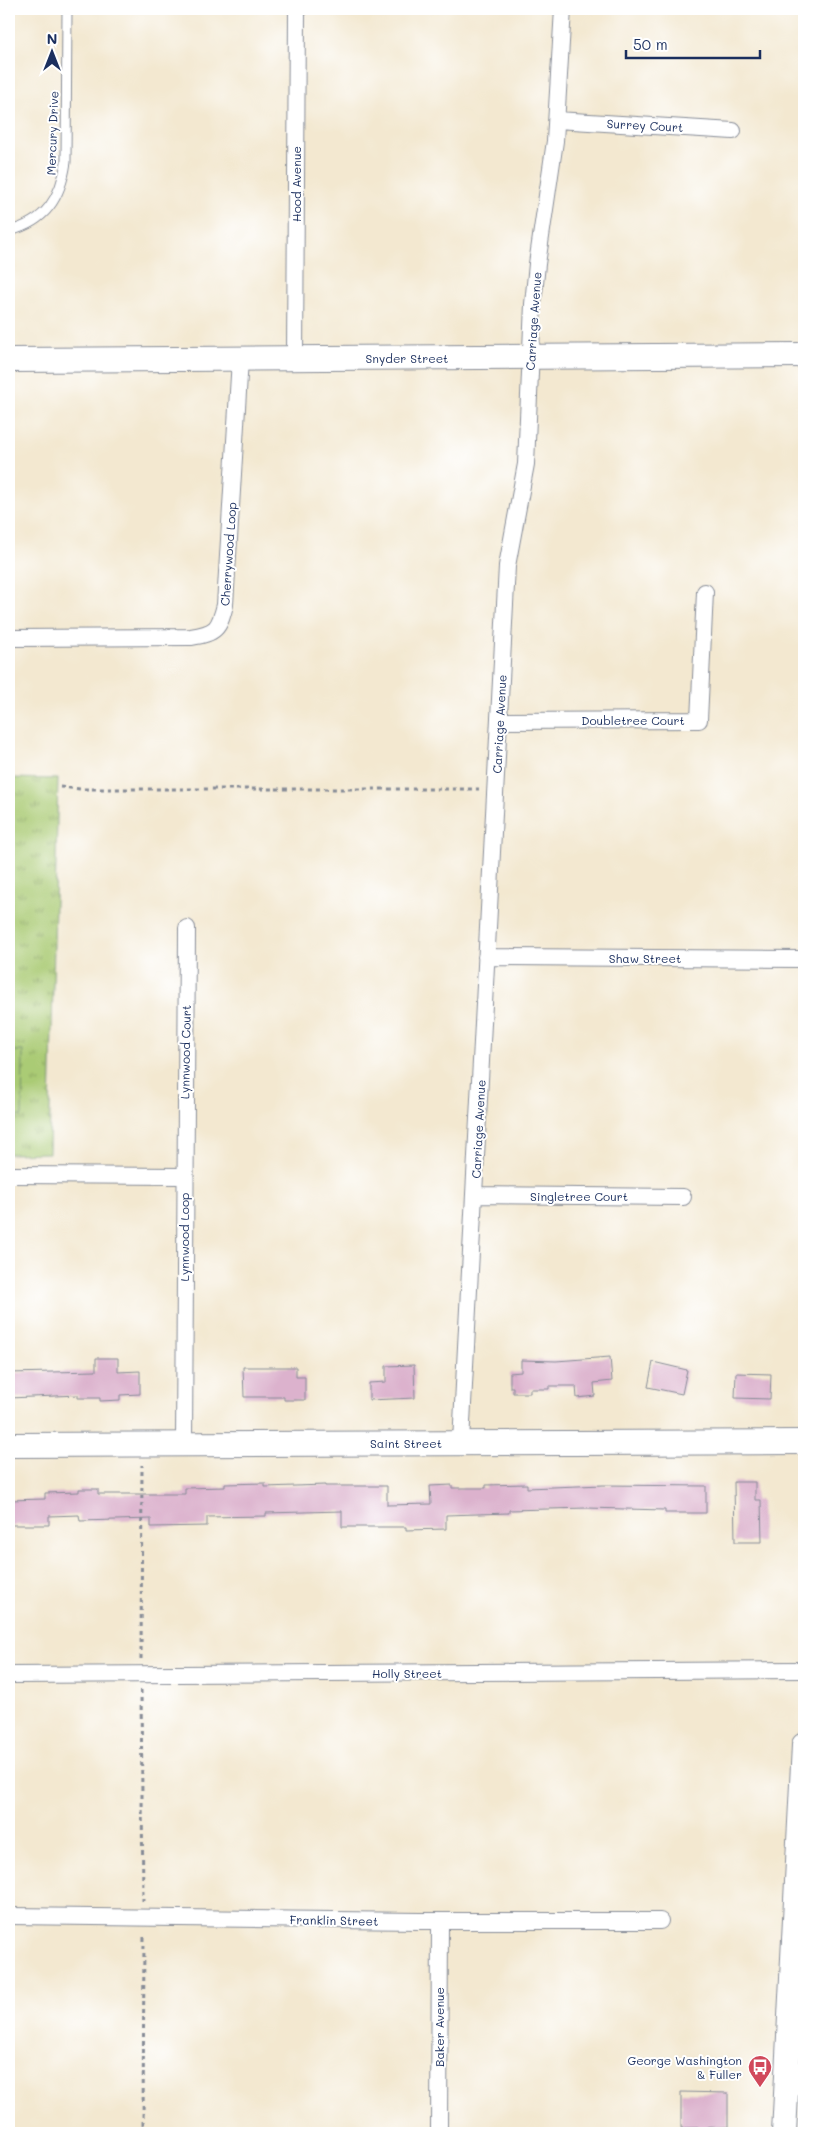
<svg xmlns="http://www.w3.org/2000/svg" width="813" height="2142" viewBox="0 0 813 2142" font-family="Mali,sans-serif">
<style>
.park{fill:url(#park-tufts);stroke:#627d69}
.pitch{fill:#aacb74;stroke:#627d69}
.building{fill:#dcb2cd}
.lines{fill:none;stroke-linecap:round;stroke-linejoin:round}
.lane-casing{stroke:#878c97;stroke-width:11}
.street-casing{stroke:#878c97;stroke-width:18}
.secondary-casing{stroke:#878c97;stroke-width:26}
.path{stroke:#878c97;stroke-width:3;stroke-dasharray:4 4;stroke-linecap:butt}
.lane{stroke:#fff;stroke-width:9}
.street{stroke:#fff;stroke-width:16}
.secondary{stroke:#fff;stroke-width:24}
.labels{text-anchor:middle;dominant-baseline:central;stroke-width:4;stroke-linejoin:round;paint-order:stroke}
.street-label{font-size:12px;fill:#1b2f5e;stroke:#fff}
.poi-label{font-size:12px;fill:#1b2f5e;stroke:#fff;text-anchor:end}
</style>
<defs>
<pattern id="park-tufts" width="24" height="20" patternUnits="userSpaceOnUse" patternTransform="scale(1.25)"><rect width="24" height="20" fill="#aacb74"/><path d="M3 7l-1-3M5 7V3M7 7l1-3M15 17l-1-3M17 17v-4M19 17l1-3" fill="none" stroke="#8aa562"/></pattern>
</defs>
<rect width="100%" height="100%" fill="#fff"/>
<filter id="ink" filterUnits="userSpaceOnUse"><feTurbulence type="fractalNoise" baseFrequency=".02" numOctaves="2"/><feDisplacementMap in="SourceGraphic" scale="10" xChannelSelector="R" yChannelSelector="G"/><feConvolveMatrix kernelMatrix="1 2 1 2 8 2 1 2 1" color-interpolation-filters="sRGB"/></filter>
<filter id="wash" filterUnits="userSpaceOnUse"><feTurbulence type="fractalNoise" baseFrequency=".0096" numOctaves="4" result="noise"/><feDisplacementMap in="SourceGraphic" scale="20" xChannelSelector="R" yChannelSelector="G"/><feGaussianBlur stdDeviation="1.12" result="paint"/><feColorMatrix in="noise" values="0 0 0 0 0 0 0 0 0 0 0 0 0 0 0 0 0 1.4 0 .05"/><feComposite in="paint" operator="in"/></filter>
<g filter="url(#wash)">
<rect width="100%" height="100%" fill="#f3e8d0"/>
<path class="park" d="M9,778l49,1 -9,374 -40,1z"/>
<path class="pitch" d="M9,1051h14l-1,65h-13z"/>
<g id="blocks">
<path class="building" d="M610,1357l2,24 -18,2 1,13 -18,2 -1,-12h-27v3h-19v4h-17v-6h-3v-14l11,-1v-12l35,1z
M96,1358h22v14l22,-1v23l-20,1v5l-20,1v-3h-22v-3l-69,3v-25l87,-2z
M653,1362l34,8 -5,24 -34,-7z
M414,1365l1,33 -46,2v-17l17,-1v-16z
M243,1367h53v10h9v23h-21v-3h-40z
M736,1373l35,1 -1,25 -35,-1z
M734,1482h21v18h6l1,42h-27z
M265,1483v4l60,-2v1h62v19l44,-1 -1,-18 22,-1v3h34v-3l41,-1v4l76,-3 103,1v27h-41v-3l-78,-2 -78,2v3l-63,2v14l-40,1v-3h-64v-16l-76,2v3l-59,1v9l-56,1v-8l-71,2 -1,-6 -30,1v9h-40v-25l36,-1v-6l34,-1v-3h19v5h87v-6l40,-1v-3z
M681,2092l47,1v34l-47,1z"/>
</g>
</g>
<g filter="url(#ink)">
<use href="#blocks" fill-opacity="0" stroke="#878c97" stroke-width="1"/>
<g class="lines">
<g class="lane-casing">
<path id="lane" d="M9,231c37,-9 52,-34 57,-69l1,-153"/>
</g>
<g class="street-casing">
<path id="street" d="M557,120l176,11
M295,359l2,-350
M9,638l182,-1c25,-4 28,-8 34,-32l15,-246
M499,721l200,-1 6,-128
M486,957l318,2
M9,1175l175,1
M474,1195l209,2
M461,1442l46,-876 19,-102 7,-160 4,-40 18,-123 8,-132
M184,1444l3,-516
M9,1675l795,-5
M9,1916l412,5h239
M439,2133l1,-212"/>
</g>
<g class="secondary-casing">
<path id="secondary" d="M9,360l795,-5
M9,1445l795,-3
M784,2133l20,-388"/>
</g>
<path class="path" d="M60,787l21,2h398
M141,1659l1,-194
M141,1690l2,211
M143,2133l1,-200"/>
<use href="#lane" class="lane"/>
<use href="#street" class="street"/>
<use href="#secondary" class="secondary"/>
</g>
</g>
<defs>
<g id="bus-pin" transform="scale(1.25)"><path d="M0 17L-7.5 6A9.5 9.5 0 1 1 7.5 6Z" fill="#d1495b" stroke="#fff"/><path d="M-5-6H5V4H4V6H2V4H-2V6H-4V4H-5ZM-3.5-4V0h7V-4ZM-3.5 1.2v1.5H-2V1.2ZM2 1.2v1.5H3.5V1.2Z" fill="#fff"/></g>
</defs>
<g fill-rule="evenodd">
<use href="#bus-pin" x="760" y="2067"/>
</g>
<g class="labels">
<g class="street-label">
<text transform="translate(645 125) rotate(3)">Surrey Court</text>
<text transform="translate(52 133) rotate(-88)">Mercury Drive</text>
<text transform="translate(296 184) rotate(-90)">Hood Avenue</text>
<text transform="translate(533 321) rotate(-86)">Carriage Avenue</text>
<text x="407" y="358">Snyder Street</text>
<text transform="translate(228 554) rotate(-86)">Cherrywood Loop</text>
<text x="633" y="720">Doubletree Court</text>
<text transform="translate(499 724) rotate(-87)">Carriage Avenue</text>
<text x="645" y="958">Shaw Street</text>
<text transform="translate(185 1052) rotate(-89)">Lynnwood Court</text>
<text transform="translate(478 1129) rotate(-87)">Carriage Avenue</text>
<text x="579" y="1196">Singletree Court</text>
<text transform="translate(184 1237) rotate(-90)">Lynnwood Loop</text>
<text x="406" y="1443">Saint Street</text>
<text x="407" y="1673">Holly Street</text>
<text transform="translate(334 1920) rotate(1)">Franklin Street</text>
<text transform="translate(439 2027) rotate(-90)">Baker Avenue</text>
</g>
<g class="poi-label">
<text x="742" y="2060">George Washington<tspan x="742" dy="14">&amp; Fuller</tspan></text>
</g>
</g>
<rect width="813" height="2142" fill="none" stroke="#fff" stroke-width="30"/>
<g transform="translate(52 52)" stroke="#ffffff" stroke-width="4" paint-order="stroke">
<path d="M0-4L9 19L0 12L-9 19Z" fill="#1b2f5e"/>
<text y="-8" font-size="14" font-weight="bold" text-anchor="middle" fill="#1b2f5e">N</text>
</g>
<path d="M626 50v8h134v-8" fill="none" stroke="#1b2f5e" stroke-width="2.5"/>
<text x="633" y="50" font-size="15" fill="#1b2f5e" stroke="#ffffff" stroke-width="4" paint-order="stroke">50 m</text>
</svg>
